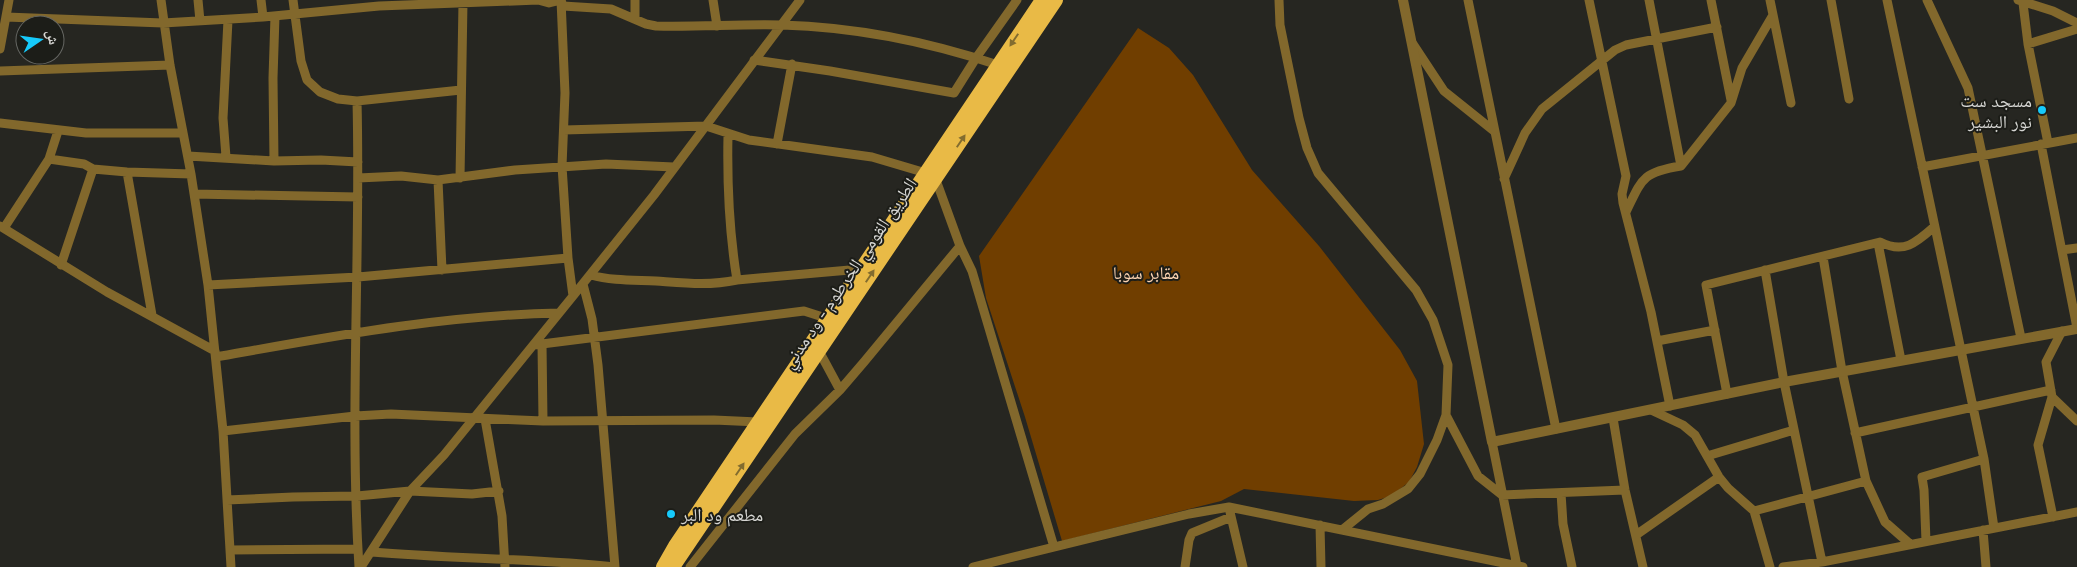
<svg xmlns="http://www.w3.org/2000/svg" width="2077" height="567" viewBox="0 0 2077 567" font-family="'Space Grotesk','Noto Naskh Arabic',sans-serif">
<style>
.green{fill:#703e00}
.lines{fill:none;stroke-linecap:round;stroke-linejoin:round}
.minor{stroke:#82682c;stroke-width:9}
.tertiary{stroke:#82682c;stroke-width:10}
.trunk{stroke:#e9ba46;stroke-width:14}
.oneway{fill:#826c2f}
.poi-dot{fill:#16cafb;stroke:#1c1d18;stroke-width:2}
.labels{text-anchor:middle;dominant-baseline:central;stroke-width:4;stroke-linejoin:round;paint-order:stroke}
.poi-label{font-size:18px;fill:#d6d6d3;stroke:#1c1d18;text-anchor:end}
.park-label{font-size:18px;fill:#fad2b0;stroke:#1c1d18}
.street-label{font-size:18px;fill:#d6d6d3;stroke:#1c1d18}
</style>
<rect width="100%" height="100%" fill="#262621"/>
<path class="green" d="M1138,28l31,20 24,27 59,95 67,76 81,104 17,31 7,63 -7,23 -8,15 -18,14 -13,4 -24,1 -110,-12 -23,12 -159,40 -37,-124 -39,-119 -7,-42z"/>
<g class="lines">
<path class="minor" d="M161,0l9,65 21,109 17,111 15,146 8,136
M198,0l2,21
M261,0l2,17
M293,0l8,61 6,19 13,12 18,7 19,2 104,-11
M635,0v19
M713,0l4,26
M1279,0l1,25 19,93 8,30 11,25 98,117 17,30 15,45 -2,50 -9,25 -17,34 -12,15 -25,15 -15,5 -26,21
M1468,0l88,429
M1589,0l37,176 -4,18 1,9 28,109 19,94
M1649,0l32,166
M1711,0l20,100
M1770,0l21,103
M1831,0l18,99
M1887,0l97,459 10,69
M1927,0l41,88 53,250
M2018,0l35,11 24,12
M2023,3l5,41 20,99
M6,17l157,6 100,-6 116,-11 159,-6 11,3 12,-3 2,6 48,3 35,15 10,2c42,1 84,-2 126,-1 72,2 147,17 216,40
M1413,44l31,47 50,40
M2028,44l49,-15
M0,49l9,-49
M754,60l76,11 124,22 22,-35 41,-58
M0,71l170,-6
M357,101c4,155 -8,311 2,466
M0,123l86,10h97
M564,130l142,-4 43,14 123,17 54,16
M728,135c-1,49 1,96 9,145
M777,144l15,-80
M2041,144l36,184
M188,156l86,5 47,-1 37,2
M226,157l-3,-39 5,-98
M49,159l9,-28
M274,161l-1,-83 2,-62
M1922,167l155,-29
M127,172l25,143
M358,178l43,-2 37,4 77,-10 91,-6 68,3
M460,178l3,-176
M1504,179l21,-46 17,-24 73,-59 11,-5 91,-18
M438,180l4,90
M936,180l24,66 12,25 82,276
M194,194l164,3
M1626,212c16,-33 16,-40 55,-46l50,-63 11,-35 31,-53
M0,226l107,66 108,59
M4,228l45,-69 35,5 9,5 34,3 64,2
M1878,243l23,117
M2062,250l15,-2
M1823,257l19,114 24,110 19,41 25,22
M61,265l32,-96
M1765,270l19,112 38,180
M591,275c21,6 43,5 65,6 28,2 53,5 81,-1l124,-11
M583,284l9,35 6,46 17,202
M208,285l150,-8 210,-19
M573,296l81,-101 146,-195
M1657,341l58,-11
M542,344l1,77
M534,345l270,-34 25,8
M819,351l21,39
M216,357c113,-20 227,-42 343,-44
M1727,394l-21,-109 174,-43c24,12 36,1 54,-15
M2052,397l25,24
M1651,410l32,15 12,10 24,42 9,11 26,23 16,56
M1446,415l32,61 24,19 123,-5
M1613,418l12,72 18,77
M485,419l17,97 3,51
M223,431l132,-15 36,-2 152,7 171,-1 44,2
M1855,433l196,-43
M1492,442l25,124
M1707,456l87,-26
M1561,493l2,31 9,43
M227,500l66,-3 64,-1 53,-5 62,3 27,-3
M1754,511l112,-30
M1230,512l13,55
M2053,517l-15,-72 14,-48 -6,-35 16,-31
M1320,525l1,42
M1983,530l3,37
M1636,535l83,-58
M1926,541l-2,-51 -2,-13 62,-18
M230,550l128,-1
M372,552c81,7 162,6 243,15
M361,567l49,-76 34,-36 129,-159 -5,-38 -6,-92 3,-73 -4,-93
M690,567l105,-133 45,-44 24,-28 96,-116
M973,567l216,-53 40,-7 294,60
M1185,567l4,-27 3,-7 39,-16
M1783,567l39,-5 255,-50"/>
<path class="tertiary" d="M1403,0l89,442 292,-60 293,-53"/>
<path class="trunk" d="M663,567l12,-21c122,-182 246,-363 367,-546
M673,567l383,-567"/>
</g>
<defs><path id="oneway-solid" d="M-6-.8H1V-3.2L6.5 0L1 3.2V.8H-6Z" transform="scale(1.25)"/></defs>
<g class="oneway">
<use href="#oneway-solid" transform="translate(1014 40) rotate(124)"/>
<use href="#oneway-solid" transform="translate(961 141) rotate(-56)"/>
<use href="#oneway-solid" transform="translate(870 276) rotate(-56)"/>
<use href="#oneway-solid" transform="translate(740 469) rotate(-56)"/>
</g>
<g class="poi-dot">
<circle cx="2042" cy="110" r="5"/>
<circle cx="671" cy="514" r="5"/>
</g>
<g class="labels">
<g class="poi-label">
<text x="2032" y="100">مسجد ست<tspan x="2032" dy="21">نور البشير</tspan></text>
<text x="681" y="514" text-anchor="start">مطعم ود البر</text>
</g>
<g class="park-label">
<text x="1146" y="272">مقابر سوبا</text>
</g>
<g class="street-label">
<text transform="translate(849 273) rotate(-56)">الطريق القومي الخرطوم - ود مدني</text>
</g>
</g>
<g transform="translate(40 40) rotate(77)"><circle r="24" fill="#1c1d18" stroke="#666763"/>
<path d="M0-4L9 19L0 12L-9 19Z" fill="#16cafb"/>
<text y="-8" font-size="14" font-weight="bold" text-anchor="middle" fill="#d6d6d3">ش</text>
</g>
</svg>
